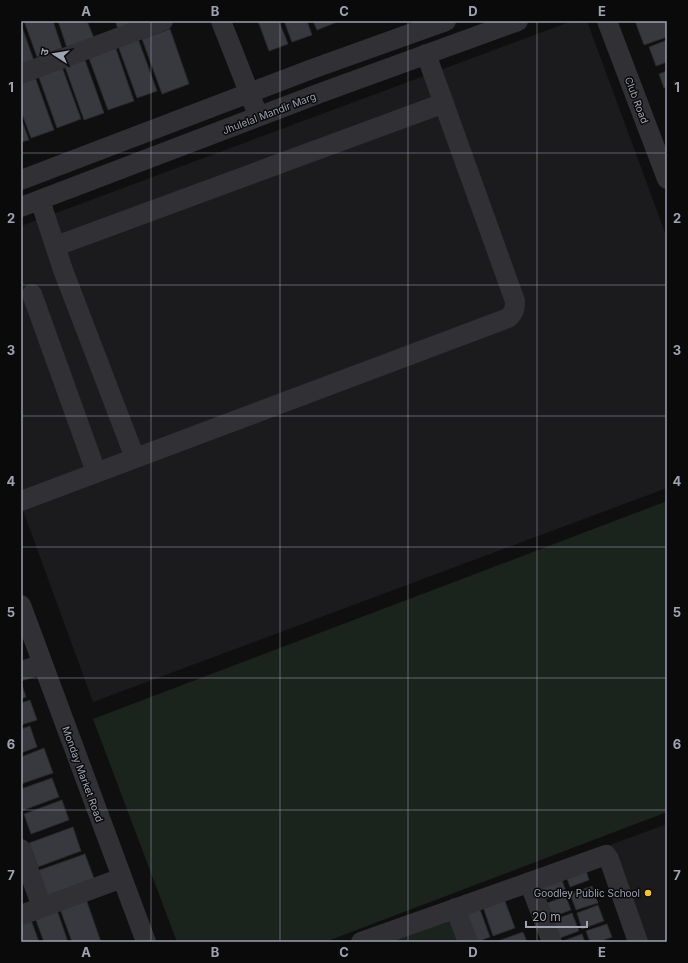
<svg xmlns="http://www.w3.org/2000/svg" width="688" height="963" viewBox="0 0 688 963" font-family="Inter,'Noto Sans Devanagari',sans-serif">
<style>
.built{fill:#1b1b1d}
.green{fill:#1b231d}
.building{fill:#38393e;stroke:#29292c}
.lines{fill:none;stroke-linecap:round;stroke-linejoin:round}
.minor{stroke:#303035;stroke-width:20}
.grid{fill:none;stroke:#9fa3b2;stroke-width:1;stroke-opacity:0.55}
.poi-dot{fill:#f6c522;stroke:#0a0a0b;stroke-width:1.5}
.labels{text-anchor:middle;dominant-baseline:central;stroke-width:3;stroke-linejoin:round;paint-order:stroke}
.street-label{font-size:10px;fill:#9fa3b2;stroke:#0a0a0b}
.poi-label{font-size:10px;fill:#9fa3b2;stroke:#0a0a0b;text-anchor:end}
.neatline{fill:none;stroke:#9fa3b2;stroke-width:1.5}
.grid-label{font-size:13px;text-anchor:middle;font-weight:bold;fill:#9fa3b2}
</style>
<rect width="100%" height="100%" fill="#0f0f10"/>
<path class="built" d="M572,21h15l80,217v250l-574,214 -72,-197v-279z
M667,824v118h-21l-36,-97z"/>
<path class="green" d="M667,501v311l-342,130h-148l-84,-223z
M452,917l9,25h-79z"/>
<path class="building" d="M24,21h29l9,27 -25,9z
M58,21h29l7,17 -27,10z
M115,21h18l2,7 -15,6z
M258,21h21l9,23 -19,7z
M284,21h23l5,14 -20,7z
M313,21h23l1,1 -20,8z
M635,21h32v16l-23,8z
M21,24l13,37 -13,4z
M170,29l19,55 -27,10 -20,-55z
M137,36l20,55 -20,7 -20,-55z
M667,40v22l-11,4 -7,-19z
M114,43l20,58 -26,9 -21,-57z
M84,57l20,56 -20,7 -20,-56z
M62,67l19,52 -24,9 -19,-53z
M667,71v16l-3,1 -5,-14z
M34,74l20,56 -23,8 -10,-27v-32z
M21,118l8,22 -8,2z
M21,682l5,15 -5,2z
M30,700l7,20 -16,5v-22z
M30,726l7,21 -16,6v-24z
M44,748l9,25 -32,11v-27z
M52,778l7,19 -38,14v-22z
M62,800l7,20 -38,14 -7,-20z
M73,827l8,24 -43,16 -9,-24z
M85,854l10,27 -52,19 -9,-28z
M585,867l4,13 -19,7 -5,-14z
M560,875l6,16 -20,8 -6,-17z
M592,886l6,17 -22,7 -6,-16z
M85,896l16,46h-29l-13,-36z
M503,896l12,32 -22,8 -11,-32z
M566,896l5,14 -19,7 -5,-14z
M478,904l12,33 -13,5 -17,-32z
M598,905l6,16 -22,8 -5,-16z
M56,907l12,35h-24l-10,-27z
M572,913l7,18 -22,8 -6,-18z
M30,917l9,25h-18v-22z
M607,924l5,13 -13,5h-9l-4,-11z
M523,932l4,10h-32z
M582,934l3,8h-22v-1z"/>
<g class="lines">
<path class="minor" d="M221,21l33,84
M607,21l60,158
M21,74l142,-53
M21,180l291,-111 134,-48
M40,200l23,70 72,188
M21,207l302,-115 195,-71
M56,246l388,-143
M32,294l64,178
M21,501l487,-183c6,-5 7,-9 7,-17l-89,-247
M21,605l125,337
M21,671l22,-7
M21,849l21,58
M529,882l23,60
M455,908l13,34
M21,915l101,-37
M361,942l245,-87 3,4 29,83"/>
</g>
<path class="grid" d="M151,21v921M280,21v921M408,21v921M537,21v921M21,153h646M21,285h646M21,416h646M21,547h646M21,678h646M21,810h646"/>
<circle class="poi-dot" cx="648" cy="893" r="4"/>
<g class="labels">
<g class="street-label">
<text transform="translate(637 100) rotate(69)">Club Road</text>
<text transform="translate(269 113) rotate(-21)">Jhulelal Mandir Marg</text>
<text transform="translate(83 774) rotate(70)">Monday Market Road</text>
</g>
<g class="poi-label">
<text x="640" y="893">Goodley Public School</text>
</g>
</g>
<rect width="688" height="963" fill="none" stroke="#0a0a0b" stroke-width="44"/>
<g transform="translate(54 54) rotate(282)" stroke="#0a0a0b" stroke-width="3" paint-order="stroke">
<path d="M0-3L7 15L0 10L-7 15Z" fill="#9fa3b2"/>
<text y="-6" font-size="11" font-weight="bold" text-anchor="middle" fill="#9fa3b2">उ</text>
</g>
<path d="M526 921v6h61v-6" fill="none" stroke="#9fa3b2" stroke-width="2"/>
<text x="532" y="921" font-size="12" fill="#9fa3b2" stroke="#0a0a0b" stroke-width="3" paint-order="stroke">20 m</text>
<rect x="22" y="22" width="644" height="919" class="neatline"/>
<g class="grid-label">
<text x="86" y="16">A</text>
<text x="215" y="16">B</text>
<text x="344" y="16">C</text>
<text x="473" y="16">D</text>
<text x="602" y="16">E</text>
<text x="11" y="92">1</text>
<text x="677" y="92">1</text>
<text x="11" y="223">2</text>
<text x="677" y="223">2</text>
<text x="11" y="355">3</text>
<text x="677" y="355">3</text>
<text x="11" y="486">4</text>
<text x="677" y="486">4</text>
<text x="11" y="617">5</text>
<text x="677" y="617">5</text>
<text x="11" y="749">6</text>
<text x="677" y="749">6</text>
<text x="11" y="880">7</text>
<text x="677" y="880">7</text>
<text x="86" y="957">A</text>
<text x="215" y="957">B</text>
<text x="344" y="957">C</text>
<text x="473" y="957">D</text>
<text x="602" y="957">E</text>
</g>
</svg>
